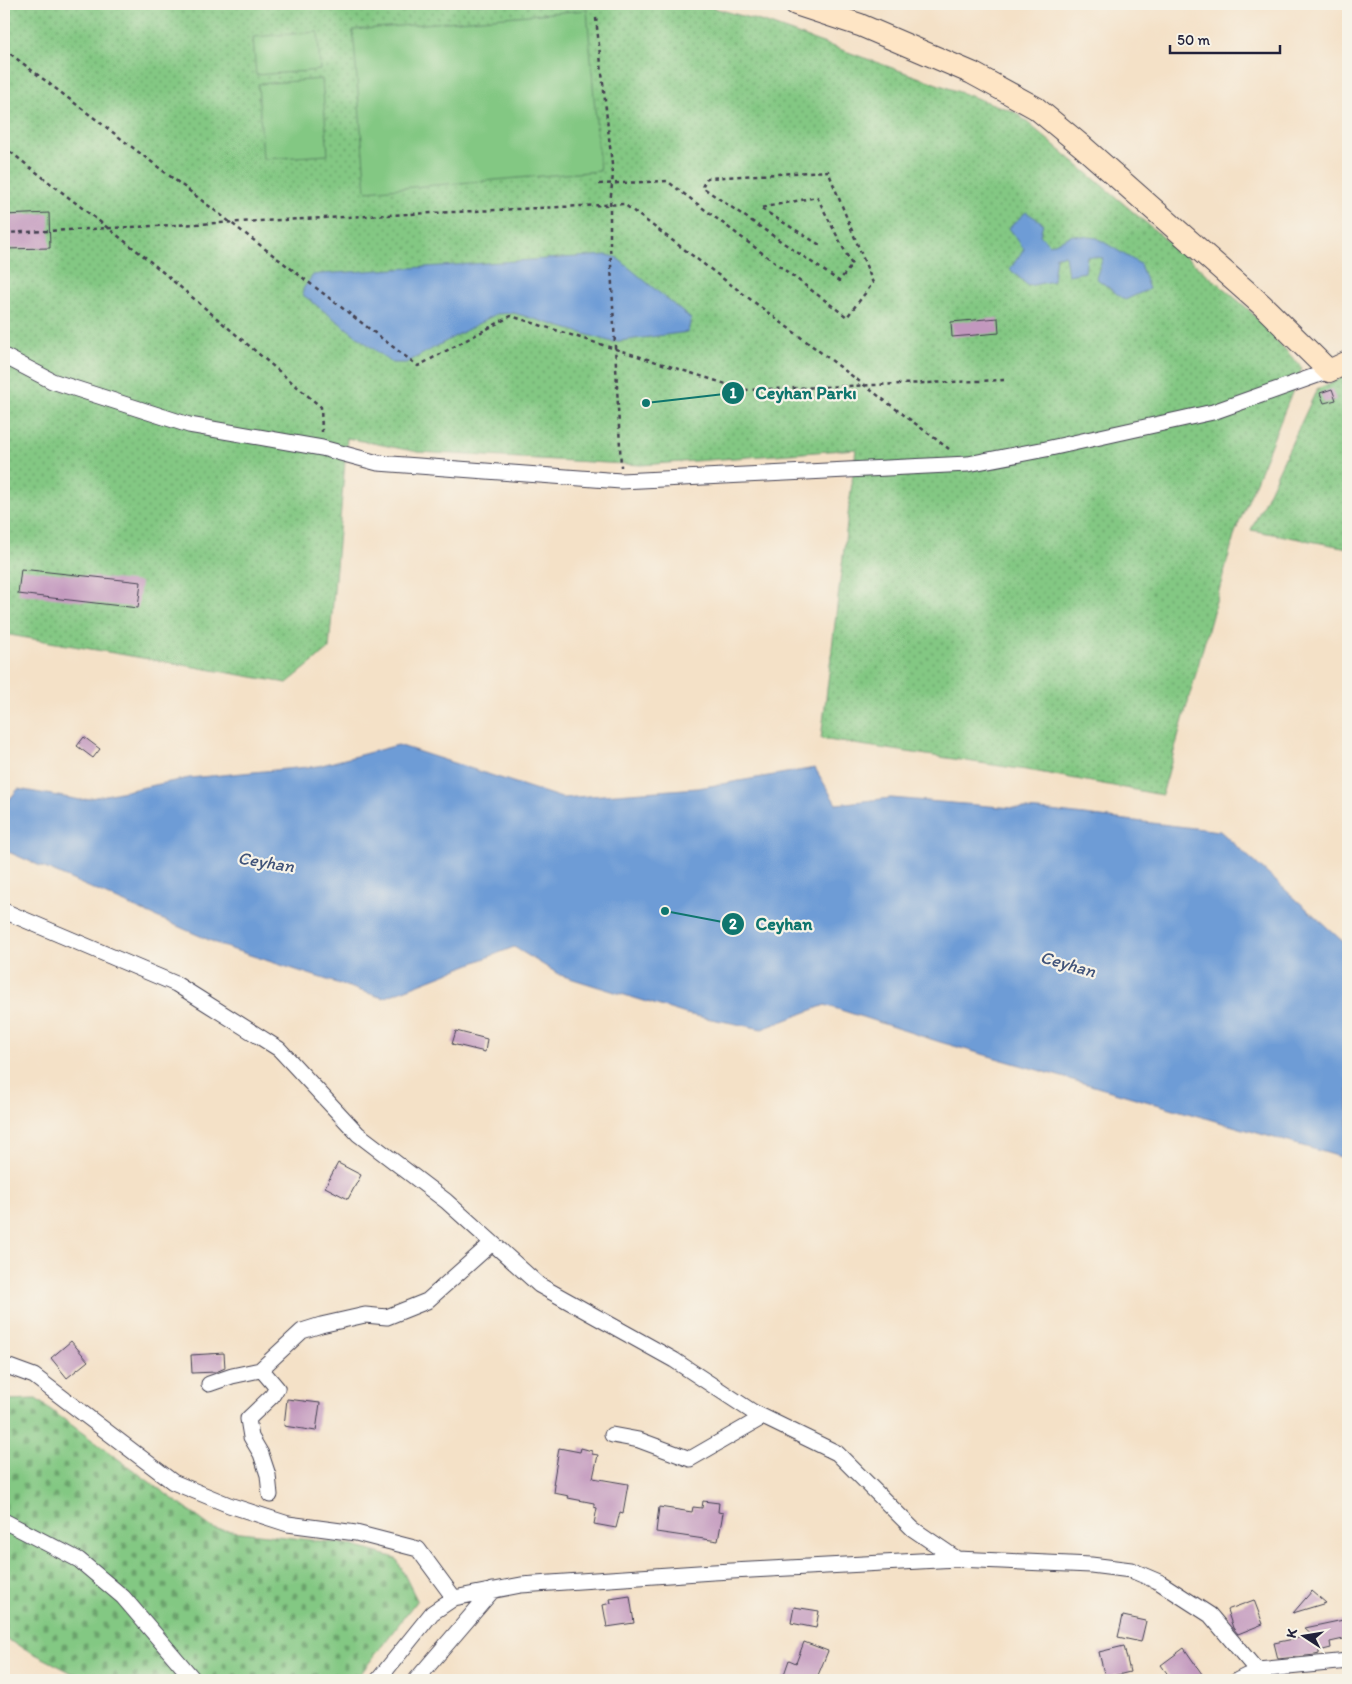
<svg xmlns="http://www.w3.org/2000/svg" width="1352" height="1684" viewBox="0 0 1352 1684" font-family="Itim,sans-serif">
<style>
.cemetery{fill:url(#cemetery-stones);stroke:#52755f}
.park{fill:url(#park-dots);stroke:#52755f}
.pitch{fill:#83c883;stroke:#52755f}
.water{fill:#6e9cd6;stroke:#485f88}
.building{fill:#c298be}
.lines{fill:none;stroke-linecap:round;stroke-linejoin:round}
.street-casing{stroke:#423f50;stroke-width:17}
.secondary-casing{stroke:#423f50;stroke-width:24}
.path{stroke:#423f50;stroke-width:2.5;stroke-dasharray:4 4;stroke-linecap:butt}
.street{stroke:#fff;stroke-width:15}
.secondary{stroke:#fee5c5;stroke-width:22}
.labels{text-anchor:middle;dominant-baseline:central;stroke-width:4.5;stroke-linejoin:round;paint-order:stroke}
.water-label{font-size:18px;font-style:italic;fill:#405379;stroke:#f7f3e8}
.leader{fill:none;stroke:#0f766e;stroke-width:2}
.callout-dot{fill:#0f766e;stroke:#f7f3e8;stroke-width:2}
.mark-label{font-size:15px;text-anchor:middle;font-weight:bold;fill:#fff}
.callout-label{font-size:18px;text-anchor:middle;font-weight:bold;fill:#0f766e;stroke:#f7f3e8;stroke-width:4.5;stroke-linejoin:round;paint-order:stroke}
</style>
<defs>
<pattern id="cemetery-stones" width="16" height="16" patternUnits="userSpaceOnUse" patternTransform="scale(1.25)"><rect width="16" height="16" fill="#83c883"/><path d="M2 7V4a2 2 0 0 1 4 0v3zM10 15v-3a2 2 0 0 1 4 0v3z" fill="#6ba26c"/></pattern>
<pattern id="park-dots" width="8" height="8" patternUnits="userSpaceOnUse" patternTransform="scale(1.25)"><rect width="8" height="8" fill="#83c883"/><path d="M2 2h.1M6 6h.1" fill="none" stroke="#6ba26c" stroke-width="1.8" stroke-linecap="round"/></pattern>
</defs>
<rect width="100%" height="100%" fill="#f7f3e8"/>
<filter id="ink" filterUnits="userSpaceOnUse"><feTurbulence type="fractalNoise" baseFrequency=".02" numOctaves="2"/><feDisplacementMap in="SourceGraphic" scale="10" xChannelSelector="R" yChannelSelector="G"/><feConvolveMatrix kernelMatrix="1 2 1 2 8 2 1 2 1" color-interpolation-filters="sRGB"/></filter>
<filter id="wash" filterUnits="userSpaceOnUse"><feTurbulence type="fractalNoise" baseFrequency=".0096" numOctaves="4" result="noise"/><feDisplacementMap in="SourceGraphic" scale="20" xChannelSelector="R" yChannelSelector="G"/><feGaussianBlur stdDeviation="1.12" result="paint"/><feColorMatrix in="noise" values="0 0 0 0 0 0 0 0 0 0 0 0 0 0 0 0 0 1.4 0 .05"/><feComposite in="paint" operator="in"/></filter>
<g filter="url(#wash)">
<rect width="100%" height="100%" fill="#f4e1c7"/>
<path class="cemetery" d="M36,1399l178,130 133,15 49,14 21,42 -61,80h-274l-8,-6 -70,-36v-238z"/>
<path class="park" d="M4,4h696l67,19 248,89 233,197 54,59 -67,165 -73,262 -129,-24 -212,-32 35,-290 -215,16 -223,-13 -71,-14 -18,211 -42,34 -283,-49z
M1348,375v173l-97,-18 66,-141z"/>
<path class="pitch" d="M587,10l13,161 -234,20 -13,-161z
M318,32l2,38 -64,5 -3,-38z
M322,79l6,76 -65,4 -5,-75z"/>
<path class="water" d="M1026,212l17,11 -3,12 10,10 23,-10 24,3 43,26 9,25 -24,11 -29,-22 7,-20 -16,-2 -2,16 -17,3 -3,-20 -9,1 -3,25 -25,5 -18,-17 14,-20 -15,-21z
M607,255l9,2 75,62 -3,13 -76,10 -98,-29 -18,1 -90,49h-14l-89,-68v-6l10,-14 7,-1z
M398,745l164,53 136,-10 117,-20 21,36 55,-6 159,13 170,20 128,115v213l-408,-117 -115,-37 -63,24 -76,-15 -126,-39 -46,-28 -131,51 -158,-51 -221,-97v-44l14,-17 63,11 108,-22 129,-12z"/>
<g id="blocks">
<path class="building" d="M49,213l1,35 -46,1v-34z
M998,318l1,15 -47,4 -1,-15z
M1332,389l4,11 -12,3 -4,-10z
M21,569l120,13 -3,26 -120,-14z
M84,737l16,12 -7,9 -16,-12z
M456,1031l31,8 -2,13 -33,-8z
M338,1163l23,12 -13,24 -23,-12z
M71,1341l17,20 -21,17 -16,-20z
M224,1353l1,15 -9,4 -24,1 -1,-18z
M287,1399l33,4 -4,28 -32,-5z
M559,1448l21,4 1,-4 11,3v3l6,1 -5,23 35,6 -5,29 -3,-1 -4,16 -22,-4 3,-16 -3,-1v-4l-26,-5 1,-2 -15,-3 1,-8h-2z
M703,1501l16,2 -1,9 5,1 -5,28 -62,-9 3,-25 33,5 1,-5 9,1z
M1312,1591l14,12 -33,10z
M630,1596l4,27 -27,4 -4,-22 8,-2 -1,-4z
M1254,1600l9,24 -25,10 -5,-6 -6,-18z
M794,1607l25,4 -3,17 -25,-5z
M1123,1616l23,5 -5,21 -23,-5z
M1348,1619v19l-18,4 1,6 -12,3v3l-4,1 -37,4 -4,-16 39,-8 -8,-7z
M804,1642l24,9 -12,29h-34l7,-20 7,3z
M1124,1646l6,26 -25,6 -6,-26z
M1184,1648l18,26 -9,6h-21l-11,-15z"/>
</g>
</g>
<g filter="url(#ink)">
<use href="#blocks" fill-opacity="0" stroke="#423f50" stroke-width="1"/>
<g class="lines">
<g class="street-casing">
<path id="street" d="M4,356l48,25 137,44 133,23 56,15 243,18 347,-17 78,-15 167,-37 116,-41
M4,911l172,73 103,65 79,85 88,67 93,84 135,75 79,52 84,41 76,76 44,30
M4,1365l30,11 139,106 56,23 59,19 68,9 62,16 36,49
M261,1369l16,19 -5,8 -24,23 3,18 10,17 7,21 2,20
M209,1384l23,-8 28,-6 42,-39 19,-6 44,-10 22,2 40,-16 65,-58
M612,1435l27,5 51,19 73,-42
M4,1521l75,39 44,37 71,83
M378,1680l54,-67 22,-15 67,-13 192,-13 244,-13 134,6 40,5 28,12 51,33 55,65
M416,1680l77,-90
M1238,1680l20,-10 90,-9"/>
</g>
<g class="secondary-casing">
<path id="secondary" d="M796,4l64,21 112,48 64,35 46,38 180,159 67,66 19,-9"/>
</g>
<path class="path" d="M596,18l17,156 -3,31v40l11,222
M4,49l414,317 93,-50 234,74 259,-10
M4,147l141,110 176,150 1,25
M599,184l68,-3 180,136 26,-34 -45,-112 -121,7 -5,9 137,94 13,-16 -35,-68 -57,11 60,37
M4,233l620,-29 325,245"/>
<use href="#street" class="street"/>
<use href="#secondary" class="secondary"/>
</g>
</g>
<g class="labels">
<g class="water-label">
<text transform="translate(266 862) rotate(9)">Ceyhan</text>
<text transform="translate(1068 964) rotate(16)">Ceyhan</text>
</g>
</g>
<path class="leader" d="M646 403L733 393M665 911L733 924"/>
<g class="callout-dot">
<circle cx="646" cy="403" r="5"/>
<circle cx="665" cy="911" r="5"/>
<circle cx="733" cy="393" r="12"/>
<circle cx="733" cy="924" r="12"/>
</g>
<g class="mark-label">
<text x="733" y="398">1</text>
<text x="733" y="929">2</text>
</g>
<g class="callout-label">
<text x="806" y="399">Ceyhan Parkı</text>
<text x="784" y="930">Ceyhan</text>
</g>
<rect width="1352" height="1684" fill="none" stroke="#f7f3e8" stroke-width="20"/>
<g transform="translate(1304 1636) rotate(282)" stroke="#f7f3e8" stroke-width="4" paint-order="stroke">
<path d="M0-4L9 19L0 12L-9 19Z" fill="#22223b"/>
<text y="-8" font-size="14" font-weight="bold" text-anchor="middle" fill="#22223b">K</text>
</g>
<path d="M1170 45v8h110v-8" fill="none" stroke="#22223b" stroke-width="2.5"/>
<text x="1177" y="45" font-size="15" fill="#22223b" stroke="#f7f3e8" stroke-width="4" paint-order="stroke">50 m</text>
</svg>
